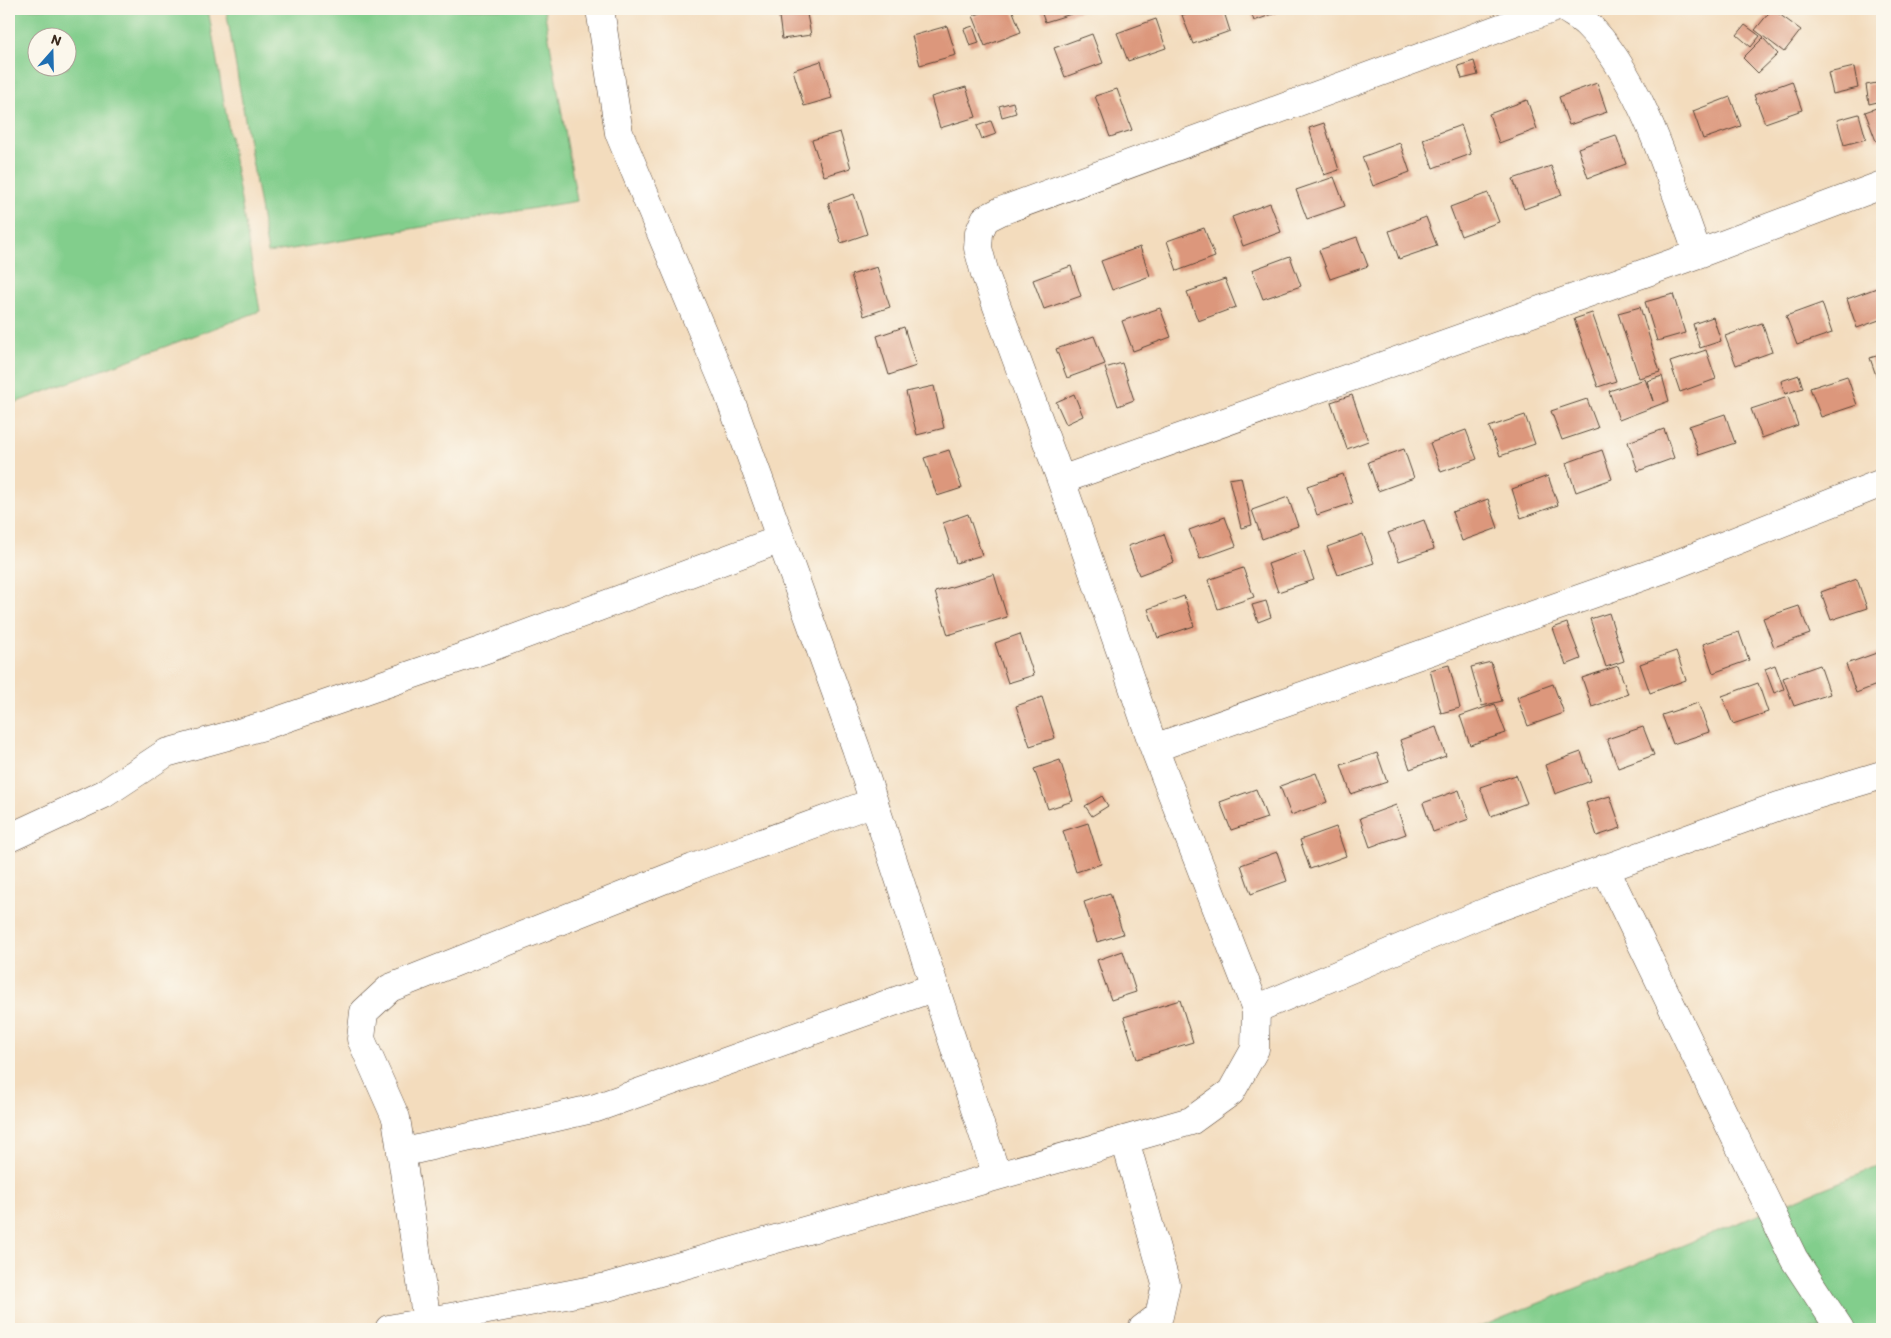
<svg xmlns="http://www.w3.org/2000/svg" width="1891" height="1338" viewBox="0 0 1891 1338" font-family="Itim,sans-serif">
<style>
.green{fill:#82ce8c;stroke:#5e7c55;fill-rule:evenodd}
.building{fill:#dc977b}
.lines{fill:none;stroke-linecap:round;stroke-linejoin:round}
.street-casing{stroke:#574536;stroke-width:29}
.street{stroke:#fff;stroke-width:28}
</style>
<rect width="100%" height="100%" fill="#fbf7ec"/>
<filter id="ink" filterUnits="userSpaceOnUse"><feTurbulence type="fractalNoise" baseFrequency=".02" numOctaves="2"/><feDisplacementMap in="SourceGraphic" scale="10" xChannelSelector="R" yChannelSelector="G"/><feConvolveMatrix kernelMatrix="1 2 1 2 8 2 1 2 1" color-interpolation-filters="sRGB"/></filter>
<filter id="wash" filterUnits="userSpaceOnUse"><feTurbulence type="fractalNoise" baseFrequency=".0096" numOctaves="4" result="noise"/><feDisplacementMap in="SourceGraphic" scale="20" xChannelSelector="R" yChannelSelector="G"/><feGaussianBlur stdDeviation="1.12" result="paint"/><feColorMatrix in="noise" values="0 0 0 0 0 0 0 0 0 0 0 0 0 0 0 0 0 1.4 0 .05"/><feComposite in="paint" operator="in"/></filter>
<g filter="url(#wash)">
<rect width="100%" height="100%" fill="#f3dcbd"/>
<path class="green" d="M9,9h199l52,302 -251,94zM38,38h30v30h-30z
M226,9h318l33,192 -309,52z
M1882,1165v164h-407z"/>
<g id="blocks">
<path class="building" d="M778,9h28l5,26 -29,4z
M991,9h21l9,23 -36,14 -12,-30z
M1040,9h40l1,2 -36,11z
M1200,9h23l7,22 -37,13 -11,-29z
M1250,9h37l-33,12z
M1772,9l29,21 -17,22 -29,-22z
M1156,19l10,29 -38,13 -11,-28z
M1745,25l15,11 -9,11 -14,-12z
M947,26l9,29 -36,10 -8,-29z
M973,26l6,17 -9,3 -6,-17z
M1092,34l11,29 -38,14 -11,-29z
M1763,38l15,16 -20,19 -15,-15z
M821,61l11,37 -28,8 -11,-36z
M1474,61l4,14 -16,4 -4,-13z
M1854,67l4,21 -25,6 -5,-21z
M1792,81l10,29 -37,13 -11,-28z
M1882,82v19l-13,3 -3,-19z
M1597,83l10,29 -38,13 -10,-28z
M966,87l10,30 -36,11 -9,-31z
M1117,89l15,41 -22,7 -15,-41z
M1730,97l11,29 -38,13 -10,-28z
M1527,100l10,29 -38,14 -10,-29z
M1013,102l3,11 -14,4 -3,-11z
M1882,106v33l-6,2 -11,-29z
M1859,114l7,25 -22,6 -7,-25z
M991,121l5,13 -14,5 -5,-13z
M1324,123l15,47 -15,5 -15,-47z
M1461,125l10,29 -38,14 -10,-29z
M840,132l11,36 -27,8 -12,-36z
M1616,135l10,29 -38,14 -10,-30z
M1400,143l10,29 -37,14 -11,-29z
M1551,166l11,29 -38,14 -11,-30z
M1334,177l11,29 -38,13 -11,-29z
M1488,193l11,29 -38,14 -11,-29z
M854,194l13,40 -26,9 -13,-40z
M1270,203l11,29 -38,14 -11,-29z
M1426,217l11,29 -38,13 -10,-28z
M1204,228l11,29 -38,14 -10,-30z
M1357,237l11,29 -38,13 -11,-29z
M1140,247l10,29 -38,14 -11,-29z
M1290,256l11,30 -38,13 -11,-29z
M1071,266l10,30 -37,13 -11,-29z
M877,267l13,40 -26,9 -13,-41z
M1225,279l11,28 -38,14 -11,-29z
M1882,286v33l-25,9 -10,-29z
M1673,294l12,39 -28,8 -12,-39z
M1822,303l10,30 -35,12 -11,-29z
M1640,307l20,65 -21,6 -21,-65z
M1160,308l11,29 -38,14 -11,-30z
M1592,313l24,68 -18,6 -24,-68z
M1713,317l8,24 -21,7 -7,-24z
M1762,323l10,29 -36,13 -11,-29z
M904,327l12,39 -27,9 -12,-39z
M1094,336l11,28 -38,14 -11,-29z
M1706,350l10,29 -36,13 -10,-30z
M1882,354v33h-2l-10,-29z
M1122,363l12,37 -16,6 -13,-38z
M1799,375l4,13 -18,6 -4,-13z
M1662,376l7,25 -50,19 -10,-29 36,-12 8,22 -6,-20z
M1847,376l10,29 -36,12 -11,-29z
M934,386l10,42 -27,7 -11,-43z
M1074,394l9,22 -17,8 -10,-22z
M1352,395l16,46 -21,8 -16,-47z
M1788,397l10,28 -36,13 -11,-29z
M1587,399l11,29 -36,12 -11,-29z
M1725,414l10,29 -36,12 -10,-29z
M1525,415l10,29 -35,12 -11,-29z
M1664,429l10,29 -36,13 -10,-29z
M1466,430l11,29 -36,13 -11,-29z
M1404,449l10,29 -36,13 -10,-29z
M949,450l13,38 -25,8 -13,-38z
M1602,450l10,29 -36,13 -10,-29z
M1343,474l10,29 -36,12 -10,-29z
M1548,476l10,29 -37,13 -9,-29z
M1241,477l11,48 -11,3 -12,-49z
M1288,497l10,29 -36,13 -10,-29z
M1488,499l10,29 -36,13 -10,-29z
M968,514l14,41 -26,8 -13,-40z
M1225,517l11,29 -36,13 -11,-29z
M1424,520l10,29 -35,12 -11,-28z
M1164,534l10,28 -35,13 -11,-29z
M1363,534l11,29 -36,12 -11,-28z
M1304,551l10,29 -36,12 -10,-28z
M1243,568l11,29 -36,12 -10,-29z
M994,574l13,43 -59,18 -13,-43z
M1857,579l10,29 -36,12 -10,-28z
M1184,596l10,30 -36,12 -10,-29z
M1266,601l5,16 -13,5 -6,-17z
M1799,606l11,28 -36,13 -11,-29z
M1609,613l15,48 -18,6 -16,-48z
M1567,623l14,36 -15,6 -13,-37z
M1739,632l10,28 -36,13 -10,-29z
M1020,634l14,41 -26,8 -13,-40z
M1676,651l10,29 -36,13 -10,-29z
M1882,651v32l-26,10 -10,-29z
M1491,662l11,39 -20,5 -11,-39z
M1449,665l11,43 -19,5 -11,-43z
M1775,665l9,24 -10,4 -9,-24z
M1820,665l10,29 -36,12 -11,-28z
M1618,666l10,28 -36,13 -10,-29z
M1758,683l10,29 -35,12 -11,-28z
M1553,684l11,29 -36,13 -11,-29z
M1042,697l13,41 -25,8 -14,-40z
M1698,703l11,29 -36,12 -11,-29z
M1495,704l11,29 -36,12 -10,-29z
M1436,727l10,29 -36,13 -10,-29z
M1643,727l11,28 -36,13 -11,-29z
M1581,752l10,29 -36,13 -10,-29z
M1377,753l10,29 -36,12 -10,-29z
M1060,760l13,41 -25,8 -14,-40z
M1316,773l11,29 -36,13 -11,-29z
M1516,775l11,28 -36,13 -11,-29z
M1256,789l11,29 -36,12 -11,-28z
M1459,790l10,29 -36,13 -10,-29z
M1102,796l6,10 -16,10 -7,-10z
M1610,796l11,32 -24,8 -11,-33z
M1396,805l10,29 -36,13 -10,-29z
M1088,823l13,41 -25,8 -13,-41z
M1336,827l10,29 -36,13 -10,-29z
M1277,852l10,29 -36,13 -10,-29z
M1110,893l13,41 -26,8 -13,-40z
M1123,951l13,41 -25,8 -14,-40z
M1180,1000l13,42 -56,17 -13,-42z"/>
</g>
</g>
<g filter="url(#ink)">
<use href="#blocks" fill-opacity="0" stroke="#574536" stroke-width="1"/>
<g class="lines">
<g class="street-casing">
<path id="street" d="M600,9l19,124 109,260 128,355 141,428
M1566,9c7,5 15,9 21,15 55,54 84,158 111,230
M1061,480l637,-226 184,-69
M1154,748l510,-179 218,-86
M9,838l95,-44 62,-41 94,-26 229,-79 292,-109
M1605,868l189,391 46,70
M1256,1009l232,-98 291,-105 103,-31
M1125,1140l41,144 -7,32 -17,13
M401,1153l195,-45 339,-121
M427,1322l-31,-204 -35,-79 3,-27 26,-24 303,-120 181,-66
M389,1329l218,-42 584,-166 40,-29 24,-43 1,-40 -102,-261 -93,-268 -76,-206 -7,-26 1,-15 6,-14 16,-8 551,-202"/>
</g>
<use href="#street" class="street"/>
</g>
</g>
<rect width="1891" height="1338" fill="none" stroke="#fbf7ec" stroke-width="30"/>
<g transform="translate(52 52) rotate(20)"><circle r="24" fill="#fbf7ec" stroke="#aea59a"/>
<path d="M0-4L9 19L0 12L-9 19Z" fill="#1f6fb2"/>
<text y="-8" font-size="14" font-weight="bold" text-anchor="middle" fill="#3b2a1e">N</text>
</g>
</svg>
